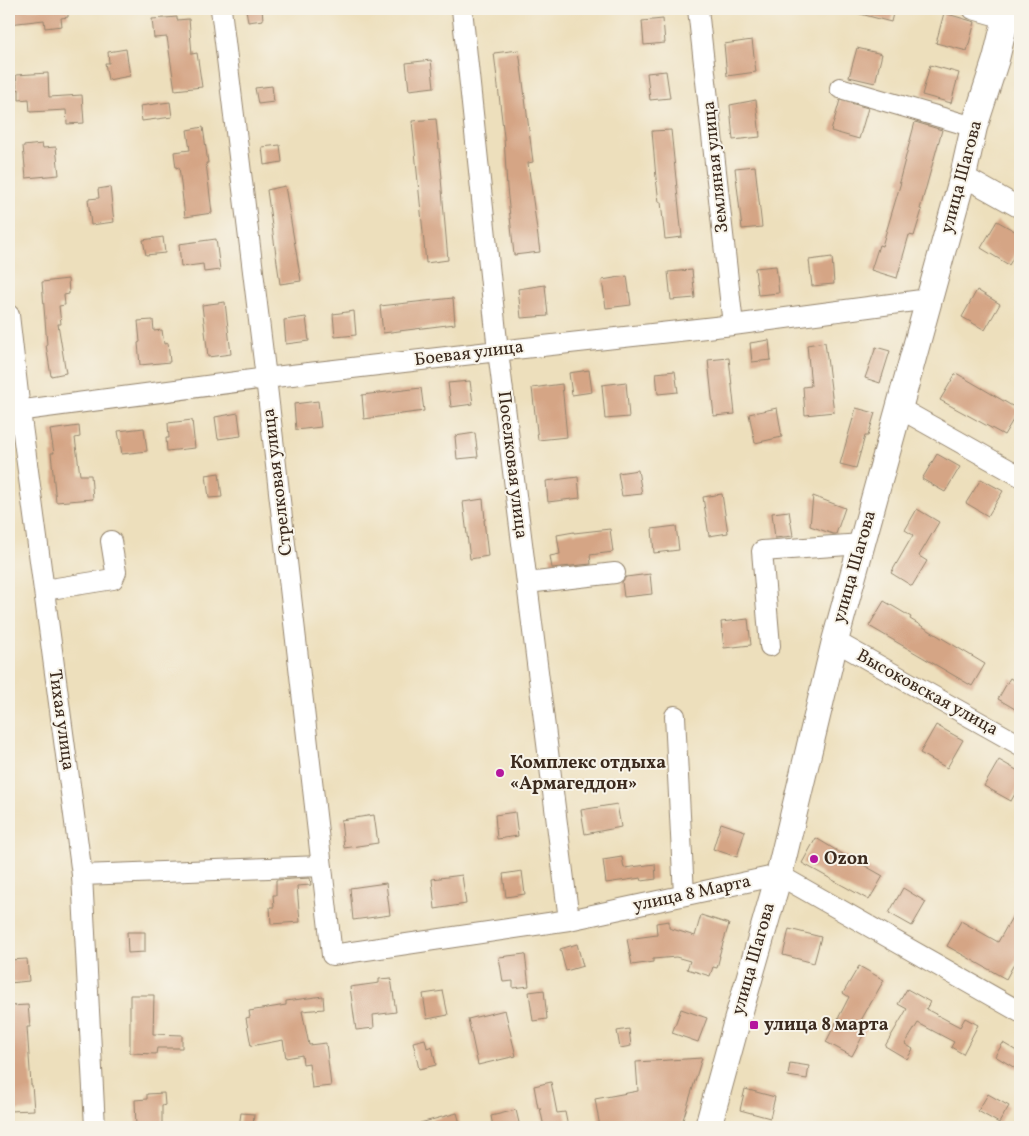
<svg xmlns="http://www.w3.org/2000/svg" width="1029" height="1136" viewBox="0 0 1029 1136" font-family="Vollkorn,serif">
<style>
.building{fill:#d5a585}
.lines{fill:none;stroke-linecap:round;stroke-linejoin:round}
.minor-casing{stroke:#94846d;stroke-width:22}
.major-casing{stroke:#94846d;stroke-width:28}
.minor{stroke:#fff;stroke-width:20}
.major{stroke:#fff;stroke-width:26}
.poi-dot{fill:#b5179e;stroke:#f7f3e8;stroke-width:2}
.labels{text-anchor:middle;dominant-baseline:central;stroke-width:4;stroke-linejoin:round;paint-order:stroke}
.street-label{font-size:18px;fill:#3b2a1e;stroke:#f7f3e8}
.poi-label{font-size:18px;font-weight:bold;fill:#3b2a1e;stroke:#f7f3e8;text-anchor:start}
</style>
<rect width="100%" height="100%" fill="#f7f3e8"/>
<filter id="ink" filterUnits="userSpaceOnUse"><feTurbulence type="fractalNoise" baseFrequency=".02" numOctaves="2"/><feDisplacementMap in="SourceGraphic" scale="10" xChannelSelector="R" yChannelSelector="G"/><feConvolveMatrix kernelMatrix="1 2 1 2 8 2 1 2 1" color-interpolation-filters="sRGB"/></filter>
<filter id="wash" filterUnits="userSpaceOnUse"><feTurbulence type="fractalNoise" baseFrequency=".0096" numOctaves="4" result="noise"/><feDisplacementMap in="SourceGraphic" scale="20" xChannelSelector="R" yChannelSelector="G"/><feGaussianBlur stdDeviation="1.12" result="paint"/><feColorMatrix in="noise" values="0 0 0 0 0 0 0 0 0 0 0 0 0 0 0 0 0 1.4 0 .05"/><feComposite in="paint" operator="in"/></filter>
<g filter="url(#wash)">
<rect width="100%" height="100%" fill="#eddfbc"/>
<g id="blocks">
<path class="building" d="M9,9h59v8l-7,1 1,8 -17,2 -1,-8 -35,4z
M246,9h16l1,11 -15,2z
M857,9h37l-3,13 -34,-9z
M944,13l31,9 -8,29 -31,-8z
M177,17v3l12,-1 3,35 5,-1 5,34 -27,3 -8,-53 -13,1 -2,-19z
M663,19l2,24 -21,2 -2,-24z
M752,40l4,32 -29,4 -3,-32z
M857,48l25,6 -7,29 -26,-6z
M126,49l4,27 -22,4 -3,-17h4l-1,-11z
M519,50l14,112 -5,1 12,89 -26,3 -7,-67 -3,-51 -10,-84z
M431,60l3,27 -25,3 -3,-27z
M930,65l29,8 -8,30 -29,-8z
M666,71l4,27 -20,2 -3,-27z
M48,73l1,24 33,-2 2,28 -17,1 -1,-14 -36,2 -1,-13 -10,1v-11l-2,1 -1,-15z
M272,86l2,16 -16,2 -3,-16z
M756,100l4,37 -27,3 -3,-35z
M840,100l28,8 -9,31 -28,-8z
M170,102l2,15 -30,4 -2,-15z
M436,119l6,59h-1l7,82 -22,3 -14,-142z
M915,122l27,8 -22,79 2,1 -8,26 -5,-1 -12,43 -26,-8 8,-25 3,1 19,-64h-2z
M203,127l5,36h-2l6,50 -27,4 -6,-50 -3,1 -2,-16 16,-2 -3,-20z
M671,130l11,107 -17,2 -4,-37h-2l-3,-24 -4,-47z
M42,144l1,4 13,-1 3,28 -33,3 -3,-32z
M280,145l2,17 -18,3 -2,-18z
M755,166l7,61 -20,2 -7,-61z
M285,186l16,95 -21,3 -13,-94z
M110,187l4,35 -23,3 -3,-26 11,-1 -1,-9z
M997,221l23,13v12l-11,19 -28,-17z
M163,237l2,16 -19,2 -3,-15z
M216,239l4,31 -16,2 -1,-8 -22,3 -2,-23z
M832,257l2,27 -22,2 -3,-26z
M776,266l3,27 -21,2 -3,-27z
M692,270l3,28 -24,2 -3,-28z
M627,276l4,29 -25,3 -4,-28z
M68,279l1,15 -5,1 1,10 -6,1 2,18h-3l8,49 -15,3 -5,-31h1l-5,-63z
M545,285l3,31 -27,2 -3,-29z
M977,290l23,14 -15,26 -23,-13z
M453,298l2,26 -72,9 -3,-27z
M225,302l6,52 -23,3 -6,-52z
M354,311l2,24 -21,2 -2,-23z
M306,317l3,24 -23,3 -2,-24z
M153,320l1,11 8,-1 2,14 4,-1 2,19 -30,3 -2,-22 2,-1 -2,-21z
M769,340l2,20 -19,2 -2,-19z
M825,342l9,70 -29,3 -2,-28 8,-1 -4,-41z
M876,347l14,4 -10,32 -15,-5z
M729,358l6,56 -21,2 -6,-56z
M589,370l3,22 -20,3 -3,-22z
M675,371l3,21 -20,2 -2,-21z
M956,373l63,37 -15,25 -64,-35z
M470,381l3,23 -22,3 -3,-24z
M626,382l3,35 -24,2 -3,-34z
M562,384l5,53 -29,3 -6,-52z
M421,388l3,23 -60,8 -2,-24z
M318,401l3,26 -25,3 -2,-26z
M777,408l5,29 -27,6 -6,-29z
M856,408l19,5 -7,23h-3l-9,32 -16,-4z
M238,413l3,23 -23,3 -3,-22z
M192,420l3,28 -28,3 -1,-13h3l-1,-15z
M79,426l1,11 -5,1 5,37h11l2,24 -37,3 -5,-49h3l-4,-23z
M144,428l3,23 -25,3 -4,-23z
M475,433l3,24 -21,2 -2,-23z
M937,454l23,13 -15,25 -23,-13z
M638,470l4,24 -20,2 -4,-23z
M219,473l3,24 -13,1 -3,-23z
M578,477l2,21 -32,4 -2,-21z
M981,479l22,12 -15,25 -22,-13z
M722,494l6,39 -19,3 -6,-39z
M813,496l32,12 -9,26h-3l-23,-8z
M483,499l2,21h-1l4,36 -18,3 -7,-57z
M917,509l22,13 -20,34 8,5 -15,25 -21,-13 22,-38 -8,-5z
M789,511l4,25 -18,2 -3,-25z
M676,526l3,24 -25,3 -2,-24z
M610,529l3,23 -23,3 1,9 -39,4 -2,-12 10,-2 -3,-19 17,-3v1z
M650,574l2,20 -28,3 -2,-15 4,-5z
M884,601l27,16 -1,2 75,45 -13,22 -103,-60z
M748,619l3,26 -27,3 -3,-26z
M1010,678l10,6v28l-22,-13z
M936,725l27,15 -16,28 -27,-15z
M999,760l21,12v13l-9,16 -27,-15z
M617,804l4,23 -36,7 -4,-24z
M515,812l3,24 -21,3 -2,-24z
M374,815l4,28 -34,5 -3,-28z
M721,823l24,8 -8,26 -24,-8z
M816,838l43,26 1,-1 23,13 -14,24 -67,-37z
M622,857l2,11 31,-4 1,15 -14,2 -1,-3 -35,5 -3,-23z
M522,871l3,23 -19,3 -3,-23z
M462,875l4,29 -31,5 -3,-30z
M310,878l1,7 -14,1 3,36 -29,2 -1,-17h4l-1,-12h3v-15z
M386,883l4,32 -37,5 -3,-32z
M903,888l23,14 -14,24 -23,-13z
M1020,903v50l-14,26 -59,-33 14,-25 37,21z
M701,915l28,9 -10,32h1l-3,12 -4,-1 -3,9 -23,-7 3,-8 -14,-4 -23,2v3l-21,3 -5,-26 30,-4 -1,-12 13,-2v7l26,8z
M789,929l32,8 -7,26 -31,-8z
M127,932h18v20l-17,1z
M577,944l6,22 -17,5 -6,-22z
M525,954l4,32 -16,2v-7l-10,1 -4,-25z
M27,959l2,22 -20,2v-23z
M859,966l25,14 -24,42 8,4 -16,30 -26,-14 23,-45 -6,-4z
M391,978l5,34 -23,3 1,13 -18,2 -6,-43 29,-4v-4z
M907,989l23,13 -4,7 34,18 5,-9 13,7 -15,29 -12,-7 3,-5 -36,-19 -13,21 8,5 -6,10 -22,-13 22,-37 -9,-5z
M544,990l3,29 -14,2 -4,-29z
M443,991l5,24 -21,4 -4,-25z
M130,995h24l-1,39 29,1v13h-25l-1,6 -26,-1z
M323,996l1,13 -22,2 7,34 17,-2 5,43 -19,2 -3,-25 -6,1 -1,-9 -16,3 -3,-18 -32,6 -5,-28 4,-1 -1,-6 37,-6v-4z
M28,1005l2,22h-3l4,58h1l2,25 -25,1v-105z
M681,1009l26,9 -9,24 -26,-9z
M505,1010l11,46 -38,9 -10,-46z
M629,1029l2,17 -11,2 -3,-17z
M425,1039l2,9 5,-2 4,19 -17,4 -6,-27z
M1003,1043l17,10v18l-25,-15z
M702,1058l-20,65 -60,1 1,3h-23l-5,-28 43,-8 -2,-29z
M790,1063l19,3 -2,13 -19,-3z
M551,1082l6,31 8,-1 3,15h-24l-4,-19h-2l-4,-22z
M745,1089l30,8 -5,21 -30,-8z
M164,1093l1,12 -3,1v21h-26l-1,-27 12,-1v-5z
M988,1094l21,12 -10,17 -21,-12z
M516,1110l4,17h-27l-2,-11z
M241,1113l13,1 -1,13h-14z
M457,1113l4,14h-40l-1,-4z"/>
</g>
</g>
<g filter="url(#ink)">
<use href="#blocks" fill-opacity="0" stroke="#94846d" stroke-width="1"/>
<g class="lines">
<g class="minor-casing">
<path id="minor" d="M221,9l45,369 66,577 237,-35 210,-45 241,137
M462,9l36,342 71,569
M698,9l35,316
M973,9l32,9
M840,88l134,39
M963,176l57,32
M9,315l11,96 62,464 13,252
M899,408l121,68
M9,412l257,-34 232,-27 235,-26 196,-26
M527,583l88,-10
M44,590l69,-11 3,-7 -5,-31
M835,641l185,104
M770,646l-8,-95 100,-7
M675,716l9,179
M82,875l240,-9"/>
</g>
<g class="major-casing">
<path id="major" d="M708,1127l29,-106 42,-146 56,-234 128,-465 11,-49 22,-68 12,-50"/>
</g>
<use href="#minor" class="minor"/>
<use href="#major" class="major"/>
</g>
</g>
<g class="poi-dot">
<circle cx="500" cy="773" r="5"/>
<circle cx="814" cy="859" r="5"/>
<rect x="749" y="1020" width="10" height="10" rx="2.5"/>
</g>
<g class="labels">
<g class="street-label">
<text transform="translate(716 167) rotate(-96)">Земляная улица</text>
<text transform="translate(962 177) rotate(-75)">улица Шагова</text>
<text transform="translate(469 354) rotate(-7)">Боевая улица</text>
<text transform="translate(512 465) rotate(83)">Поселковая улица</text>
<text transform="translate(278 482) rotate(-97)">Стрелковая улица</text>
<text transform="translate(855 567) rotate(-74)">улица Шагова</text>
<text transform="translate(927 693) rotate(29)">Высоковская улица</text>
<text transform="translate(61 720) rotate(82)">Тихая улица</text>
<text transform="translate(692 894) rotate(-12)">улица 8 Марта</text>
<text transform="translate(754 959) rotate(-74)">улица Шагова</text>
</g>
<g class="poi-label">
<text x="510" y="763">Комплекс отдыха<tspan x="510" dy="21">«Армагеддон»</tspan></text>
<text x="824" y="859">Ozon</text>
<text x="764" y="1025">улица 8 марта</text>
</g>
</g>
<rect width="1029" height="1136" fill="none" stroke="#f7f3e8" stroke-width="30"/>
</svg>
